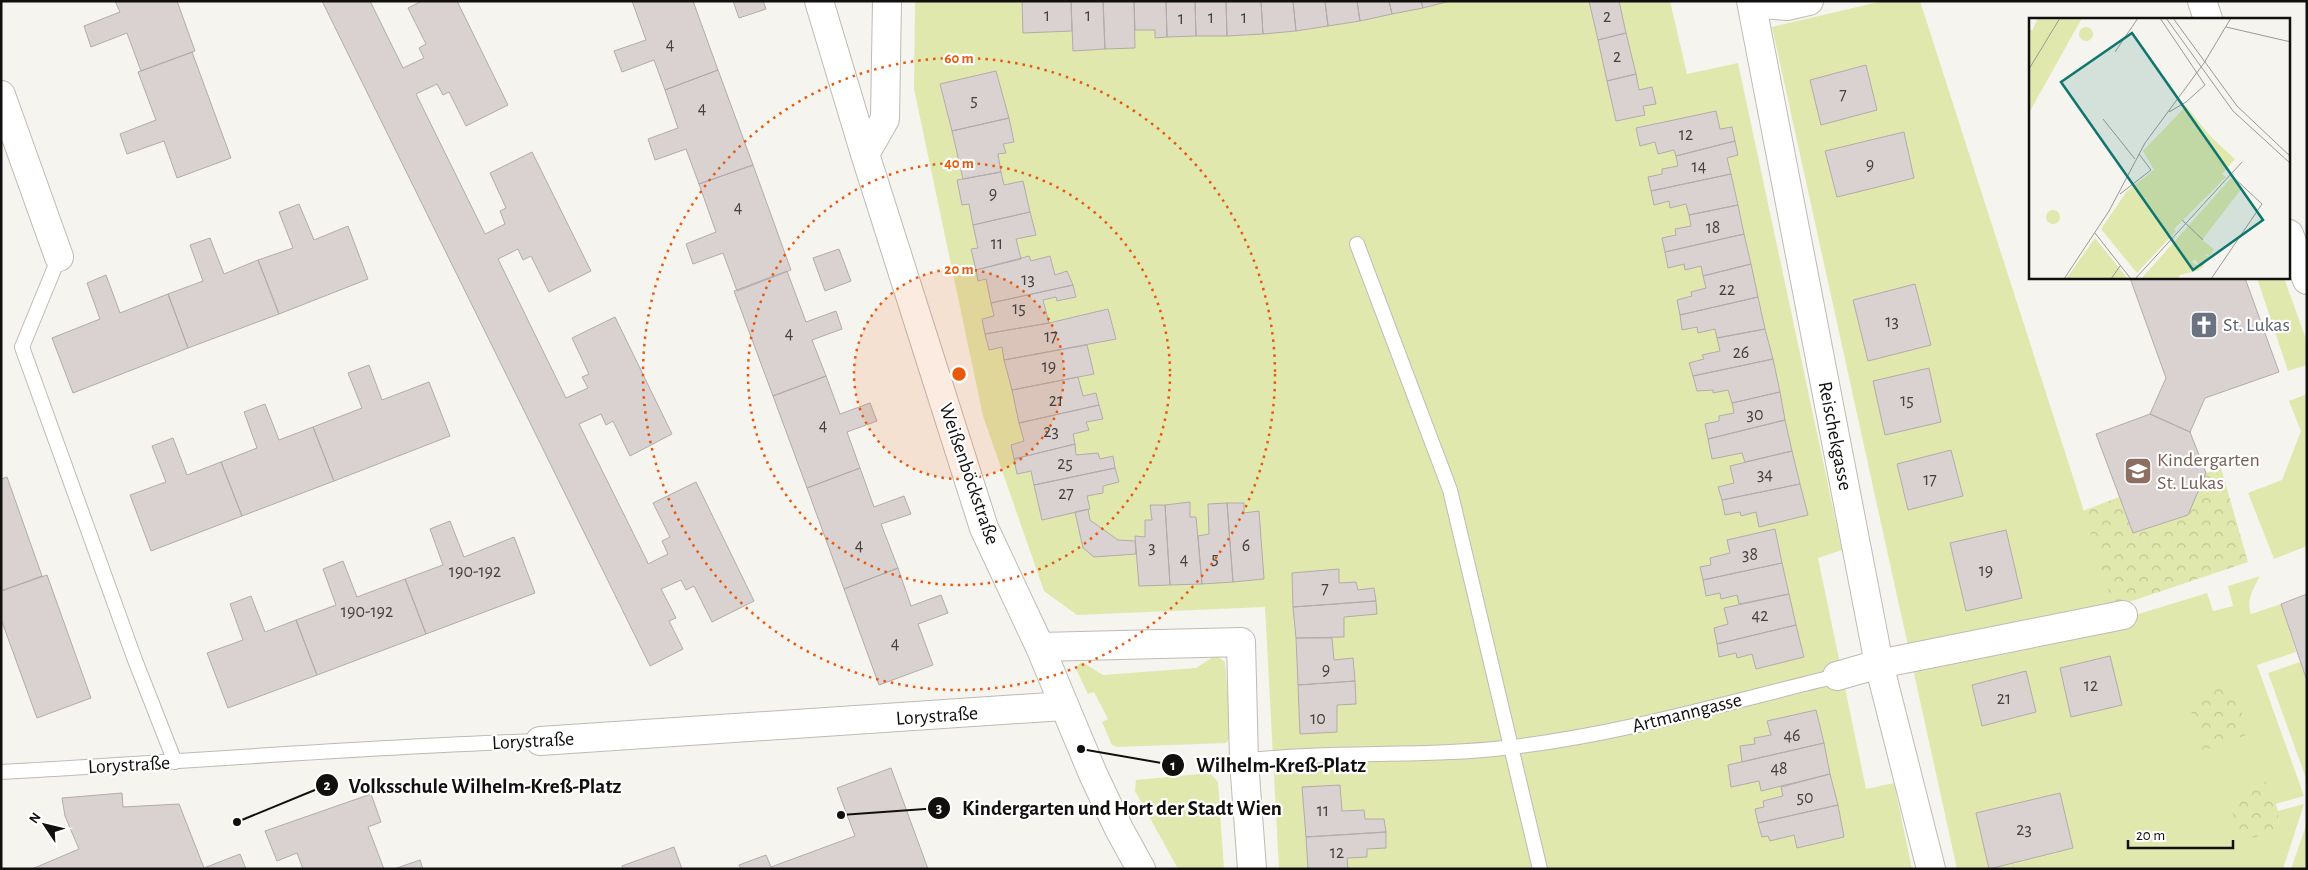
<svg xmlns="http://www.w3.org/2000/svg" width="2308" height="870" viewBox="0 0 2308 870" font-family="'Alegreya Sans',sans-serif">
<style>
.green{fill:#e1e8ae}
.park{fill:url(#park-crowns)}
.building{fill:#d9d2d1;stroke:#b3abab}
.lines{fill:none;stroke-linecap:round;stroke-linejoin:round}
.service-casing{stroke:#bebbb5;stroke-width:16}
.minor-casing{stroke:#bebbb5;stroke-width:30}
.service{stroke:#fff;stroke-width:14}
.minor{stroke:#fff;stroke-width:28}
.ring{fill:none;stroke:#e8590c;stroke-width:2.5;stroke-dasharray:2.5 5}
.labels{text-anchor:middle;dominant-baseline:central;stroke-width:4.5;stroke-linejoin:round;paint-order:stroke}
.number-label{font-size:18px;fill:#43403f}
.worship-label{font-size:20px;fill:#5b616d;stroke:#fff;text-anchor:start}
.street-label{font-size:20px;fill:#11100e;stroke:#fff}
.education-label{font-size:20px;fill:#785e54;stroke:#fff;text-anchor:start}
.inset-road{fill:none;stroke:#9a9994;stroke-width:1}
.view{fill:#0f766e;fill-opacity:0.15;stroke:#0f766e;stroke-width:2.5}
.inset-edge{fill:none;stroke:#11100e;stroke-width:2.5}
.centre{fill:#e8590c;stroke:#fff;stroke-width:2.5}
.ring-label{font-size:15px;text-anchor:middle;font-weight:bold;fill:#e8590c;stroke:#fff;stroke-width:4.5;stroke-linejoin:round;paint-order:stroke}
.leader{fill:none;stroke:#11100e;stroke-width:2}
.callout-dot{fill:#11100e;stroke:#fff;stroke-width:2}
.mark-label{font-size:15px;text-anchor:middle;font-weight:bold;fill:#fff}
.callout-label{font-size:21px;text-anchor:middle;font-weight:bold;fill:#11100e;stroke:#fff;stroke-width:4.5;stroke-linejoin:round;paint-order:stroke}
</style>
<defs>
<pattern id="park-crowns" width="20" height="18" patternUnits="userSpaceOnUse" patternTransform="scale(1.25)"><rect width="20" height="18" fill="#e1e8ae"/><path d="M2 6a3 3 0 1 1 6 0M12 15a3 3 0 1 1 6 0" fill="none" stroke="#c0c694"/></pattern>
</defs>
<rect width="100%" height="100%" fill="#f6f4ee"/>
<path class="green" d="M915,1h755l17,73 51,-11 104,487 -24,8 48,231 28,-6 18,86h-633l-14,-262 -188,8 -33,-24 -61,-175 -69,-327z
M1883,1h37l199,619 88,-27 6,18 20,-5 -5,-20 32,-10c-7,13 -14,24 -9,38l30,-10 15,48 -39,13 47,131 -29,8 -6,-23 10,46 -1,-16 26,-7 -21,65h-326l-185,-842z
M2257,278h27l23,64v23l-19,6z
M2307,394v152l-33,13 -26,-66 34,-13 19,-49 -12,-30z
M1216,655l9,7 6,74 -5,7 -108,4 -6,-2 -10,-23 6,-3 -14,-27 -6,2 -13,-27 7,-5 21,13 93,-7z
M2300,662l7,19v100l-39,-108z
M1210,773l8,9 6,87h-46l-43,-78 1,-11z
M2307,823v46h-16z"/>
<path class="park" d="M2221,468l27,94 -134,45 -31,-96 36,-14 14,36 55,-18 18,-42z
M2232,682l17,52 -46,17 -16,-53z
M2269,781l9,30 1,16 -25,11 -14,-5 -9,-24 6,-18z"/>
<path class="building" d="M115,1h62l18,50 -54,20 -14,-38 -36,14 -7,-21 36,-14z
M322,1h48l33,67 21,-10 -5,-10 7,-4 -18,-36 14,-7h35l51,104 -42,21 -17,-34 -6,3 -6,-11 -21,10 69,140 20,-10 -5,-13 6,-3 -16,-35 42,-21 59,119 -42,21 -18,-36 -8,4 -5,-11 -20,10 68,139 22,-10 -6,-11 7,-3 -17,-36 43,-21 57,117 -42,22 -17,-35 -7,4 -5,-11 -22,10 68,137 1,3 20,-10 -6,-13 8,-4 -17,-34 43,-21 58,119 -42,21 -18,-36 -8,4 -5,-10 -20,9 15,29 -7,3 14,28 -33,17z
M632,1h61l25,69 -53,20 -11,-30 -32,12 -8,-21 32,-11z
M733,1h30l3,8 -27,9z
M1022,1h49l1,30 -49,2z
M1071,1h32l2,48 -32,2z
M1103,1h31l1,47 -30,1z
M1134,1h32l1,36 -12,1v-8h-20z
M1166,1h29l1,35 -29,1z
M1195,1h31l1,35h-31z
M1226,1h35l2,33 -36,2z
M1261,1h32l3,30 -33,3z
M1293,1h32l3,25 -32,5z
M1325,1h32l3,20 -32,5z
M1357,1h32l3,13 -32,7z
M1389,1h32l2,7 -31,6z
M1421,1h29l-27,7z
M1589,1h30l7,32 -28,7z
M1626,33l10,41 -29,7 -9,-41z
M192,52l39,106 -54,20 -13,-37 -37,13 -7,-20 36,-14 -18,-48z
M1866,65l11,45 -56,15 -11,-45z
M718,70l35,95 -54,19 -13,-35 -31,11 -7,-21 30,-11 -13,-38z
M996,71l13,47 -57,13 -12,-47z
M1636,74l3,16 13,-3 4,17 -13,2 2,9 -29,6 -9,-40z
M1716,111l4,18 12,-2 3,14 -59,15 -2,-6 -16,4 -3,-12 -15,4 -4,-18z
M1009,118l5,24 -11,2 3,9 -8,1 3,18 -38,7 -11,-48z
M1904,132l10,46 -77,19 -12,-46z
M1735,141l3,14 -11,3 4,16 -80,17 -3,-14 14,-3v-5l16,-3 -2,-10z
M753,165l38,105 -54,21 -14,-38 -30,11 -7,-20 30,-12 -17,-48z
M1001,172l3,13 19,-4 7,31 -57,13 -4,-21 -7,1 -5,-25z
M1731,174l7,31 -49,10 -3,-11 -16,4 -1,-7 -15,4 -3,-14z
M299,204l15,36 34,-14 20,53 -89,35 -21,-54 35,-12 -14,-36z
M1738,205l6,29 -79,18 -3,-14 14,-3 -1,-6 16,-3 -2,-11z
M1030,212l6,23 -20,4 5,20 -45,11 -5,-21 7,-1 -5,-23z
M1744,234l7,30 -48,12 -2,-10 -16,4 -1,-6 -16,4 -3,-16z
M210,238l14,36 34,-14 21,54 -91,34 -20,-54 35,-13 -13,-36z
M839,249l12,32 -26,10 -12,-33z
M1029,256l2,5 19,-5 5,19 12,-4 6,14 -82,18 -5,-24 -8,2 -2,-11z
M1751,264l7,33 -78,18 -3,-15 15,-4 -1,-4 15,-4 -3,-12z
M787,271l19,51 30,-11 6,18 -30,11 14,36 -53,20 -39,-105z
M106,275l14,38 48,-19 20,54 -115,45 -21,-55 48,-19 -13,-36z
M2130,278h115l34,94 -74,26 -15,34 -40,-18 16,-36z
M1915,284l16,61 -63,16 -15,-61z
M1073,285l3,12 -19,4 -1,-4 -13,3 6,23 -64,11 -3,-15 12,-3 -3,-13z
M1758,297l7,32 -48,9 -2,-9 -17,4 -1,-6 -15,3 -2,-15z
M1108,309l8,30 -112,21 -2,-13 -13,3 -4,-16 64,-11z
M1765,329l8,30 -80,17 -4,-13 15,-4 -2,-4 18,-4 -3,-13z
M1087,345l7,29 -82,16 -8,-30z
M1773,359l7,33 -48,11 -4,-13 -15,3v-3l-16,1 -4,-15z
M369,365l13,35 47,-18 21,54 -116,45 -21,-54 49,-19 -14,-35z
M1929,368l12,54 -56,13 -12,-54z
M826,376l14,38 30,-11 7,18 -30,11 13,36 -53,20 -34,-92z
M1078,377l5,19 13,-3 3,12 -80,18 -7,-33z
M1780,392l5,28 -77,19 -3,-15 14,-3v-5l15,-3 -2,-10z
M265,404l14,36 34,-13 21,54 -92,35 -21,-54 36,-14 -13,-36z
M1099,405l4,14 -17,3 3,8 -16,4 2,10 -61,15 -3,-14 13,-4 -5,-18z
M2150,414l40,18 16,41 -18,42 -55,18 -37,-99z
M1785,420l7,31 -47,11 -3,-9 -30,6 -4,-20z
M173,438l14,37 34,-13 21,54 -91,35 -21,-56 36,-13 -14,-36z
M1075,444l1,11 22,-2 2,6 13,-3 2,12 -81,17 -3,-14 -14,3 -3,-15z
M1951,450l12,46 -55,14 -11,-46z
M1792,451l8,33 -78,16 -4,-13 16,-4 -4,-17z
M860,468l14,39 30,-11 7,18 -30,10 17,44 -54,21 -37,-101z
M1115,468l4,14 -16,4v7l-16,3 3,13 -48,11 -8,-35z
M7,477l35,99 -41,15v-112z
M1800,484l8,31 -49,12 -3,-15 -15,4 -1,-4 -15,3 -3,-15z
M1190,502v15h6l6,67 -32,1 -5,-80z
M1227,503h17v10l15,-2 5,68 -31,3z
M1227,503l6,79 -31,2 -4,-48 11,-2 -1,-30z
M1150,505h15l5,80 -31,1 -4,-50 10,1v-17h7z
M1088,509l2,11 28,20 17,1 1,13 -42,3 -11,-9 -8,-36z
M450,521l14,36 50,-20 21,56 -109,41 -21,-55 38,-14 -13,-36z
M1775,529l7,34 -79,17 -3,-13 11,-2 -1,-7 20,-5 -3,-13z
M2006,530l16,68 -56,13 -16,-68z
M343,561l14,36 48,-18 21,55 -109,41 -21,-55 40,-15 -13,-36z
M1782,563l7,31 -50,10 -2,-9 -16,4 -1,-6 -14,3 -3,-16z
M898,568l13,38 30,-11 7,18 -30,11 15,41 -54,20 -35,-96z
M1339,569v14l17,-1 2,8 16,-2 2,13 -83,6 -1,-34z
M47,575l44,123 -54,20 -36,-99v-28z
M1789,594l7,31 -79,19 -3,-16 14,-4 -4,-16z
M2307,594v87l-26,-77z
M251,596l14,36 31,-12 21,55 -89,33 -21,-55 36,-13 -13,-36z
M1376,601l1,13 -33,3v20l-48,1 -3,-31z
M1796,625l8,32 -48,12 -4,-15 -15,4 -1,-5 -17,4 -2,-13z
M1296,638h36l2,22 19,-2 2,23 -57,4z
M2110,656l12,49 -51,12 -11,-49z
M2026,671l10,41 -54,14 -10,-41z
M1355,681l1,23 -19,1v27l-37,2 -2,-49z
M1816,710l8,33 -82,19 -2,-16 15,-2 -1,-6 17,-3 -4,-14z
M1824,743l6,31 -69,17 -2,-10 -28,6 -3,-22z
M891,768l37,101h-187l-2,-4 27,-10 5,12 84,-31 -18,-48z
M1830,774l8,31 -80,18 -3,-14 9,-2 -1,-6 20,-5 -2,-9z
M1340,785l2,26 22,-1 1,9h19l2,13 -80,5 -4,-50z
M122,793l1,14 56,-3 25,64 36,-14 6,15h-214l47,-20 -14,-33 -3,-18z
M2060,793l13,55 -84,21 -13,-56z
M371,794l10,28 -13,5 16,42h-81l-6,-16 -20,8 -12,-30z
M1838,805l6,32 -47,11 -3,-13 -24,6 -2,-5 -6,1 -4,-14z
M1386,832v16l-19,1v8l-20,1 1,11h-40l-2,-32z
M674,847l8,22h-59l-1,-3z
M420,860l3,9h-29z"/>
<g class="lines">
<g class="service-casing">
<path id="service" d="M1357,244l93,246 90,379
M59,257l-37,90 113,313 40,102
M1244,761c89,-11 179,-3 268,-14 110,-13 217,-45 325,-71
M1,772c180,-10 359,-25 539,-31"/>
</g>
<g class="minor-casing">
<path id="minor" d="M819,1l46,153 119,374 56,119 53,127 26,55 22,40
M1751,1l128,663 52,205
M2202,1l6,18
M1752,3l36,3 21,-5
M1,95l58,162
M865,154l20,-35 2,-118
M2289,234l18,46
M1040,647l201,-5 3,119 8,108
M1837,676l42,-12 244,-49
M540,741l524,-35"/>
</g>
<use href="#service" class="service"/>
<use href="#minor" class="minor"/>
</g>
<circle cx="959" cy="374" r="105" fill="#e8590c" fill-opacity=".12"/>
<g class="ring">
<circle cx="959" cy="374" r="105"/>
<circle cx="959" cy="374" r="211"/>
<circle cx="959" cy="374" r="316"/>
</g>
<defs>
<g id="church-square" transform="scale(1.4375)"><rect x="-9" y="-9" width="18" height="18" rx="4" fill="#6b7280" stroke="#fff"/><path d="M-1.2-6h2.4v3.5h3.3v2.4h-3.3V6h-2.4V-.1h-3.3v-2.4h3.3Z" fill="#fff"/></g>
<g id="school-square" transform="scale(1.4375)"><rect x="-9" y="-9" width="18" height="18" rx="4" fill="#8d6e63" stroke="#fff"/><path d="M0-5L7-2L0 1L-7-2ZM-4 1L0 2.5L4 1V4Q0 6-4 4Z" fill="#fff"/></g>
</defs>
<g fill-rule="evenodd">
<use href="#church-square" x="2204" y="325"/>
<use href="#school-square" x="2138" y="471"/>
</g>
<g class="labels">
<g class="number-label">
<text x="1047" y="16">1</text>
<text x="1088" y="16">1</text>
<text x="1607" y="17">2</text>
<text x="1211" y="18">1</text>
<text x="1244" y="18">1</text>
<text x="1181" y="19">1</text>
<text x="670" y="45">4</text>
<text x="1617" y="57">2</text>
<text x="1843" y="95">7</text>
<text x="974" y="101">5</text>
<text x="702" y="109">4</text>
<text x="1686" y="135">12</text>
<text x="1870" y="165">9</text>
<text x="1699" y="167">14</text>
<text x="993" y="194">9</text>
<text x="738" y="208">4</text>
<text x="1713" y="228">18</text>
<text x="997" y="244">11</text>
<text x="1028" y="280">13</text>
<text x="1727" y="290">22</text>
<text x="1019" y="309">15</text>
<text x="1892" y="322">13</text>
<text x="789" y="334">4</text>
<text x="1051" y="337">17</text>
<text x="1741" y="353">26</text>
<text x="1049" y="367">19</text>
<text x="1056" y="401">21</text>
<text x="1907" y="401">15</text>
<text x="1755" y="415">30</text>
<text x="823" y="426">4</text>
<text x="1051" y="432">23</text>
<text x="1065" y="464">25</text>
<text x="1765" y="475">34</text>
<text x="1930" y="480">17</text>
<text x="1066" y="494">27</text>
<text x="859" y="546">4</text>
<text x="1246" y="546">6</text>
<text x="1152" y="548">3</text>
<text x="1750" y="555">38</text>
<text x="1215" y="559">5</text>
<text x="1184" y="560">4</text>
<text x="1986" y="571">19</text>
<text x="475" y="572">190-192</text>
<text x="1325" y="589">7</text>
<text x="367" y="612">190-192</text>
<text x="1760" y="616">42</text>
<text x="895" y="644">4</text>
<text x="1326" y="670">9</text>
<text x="2091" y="686">12</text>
<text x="2004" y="699">21</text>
<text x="1318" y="719">10</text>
<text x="1792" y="736">46</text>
<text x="1779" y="769">48</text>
<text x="1805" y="798">50</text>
<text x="1323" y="811">11</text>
<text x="2024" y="830">23</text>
<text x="1337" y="853">12</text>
</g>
<g class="worship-label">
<text x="2223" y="325">St. Lukas</text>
</g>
<g class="street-label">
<text transform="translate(1835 436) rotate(79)">Reischekgasse</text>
<text transform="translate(969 474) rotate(71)">Weißenböckstraße</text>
<text transform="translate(1687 713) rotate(-14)">Artmanngasse</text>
<text transform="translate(937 716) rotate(-4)">Lorystraße</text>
<text transform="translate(533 741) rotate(-3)">Lorystraße</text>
<text transform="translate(129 765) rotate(-3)">Lorystraße</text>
</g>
<g class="education-label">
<text x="2157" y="460">Kindergarten<tspan x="2157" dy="23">St. Lukas</tspan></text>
</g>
</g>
<g transform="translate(2029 18)">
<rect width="261" height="261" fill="#f6f4ee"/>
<path d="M9,0h44l-53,95v-85l3,3zM50 16a7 7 0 1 1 14 0a7 7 0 1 1-14 0ZM157,88l24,30 25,23 -13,15 4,3 -52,52 2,2 -39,42 -36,-44 26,-38 27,-21 -11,-19zM202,160l11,10 -40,52 12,9 -4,7 -4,-2 -3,5 3,-4 3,2 -8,12 -6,-10 -3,3 6,4 -13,4 13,-4 2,4 -20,5 -2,4h-37zM66,220l33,41h-62z" fill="#e1e8ae"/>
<path d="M17 199a7 7 0 1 1 14 0a7 7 0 1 1-14 0Z" fill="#e1e8ae"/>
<path class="inset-road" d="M131,0l45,67 -19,17 -17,10M137,0l67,93 58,53M144,0l64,88 54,51M197,9l65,15M86,34l23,-34M175,45l27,-45M0,51l31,-51M74,101l32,40M91,176l31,-24 -12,-16M153,202l21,20M66,215l36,46M35,261l45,-68 36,-68 59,-80M82,261l9,-13M106,261l107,-117M182,261l51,-75 -31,-29"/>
<path class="view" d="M103,15l131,187 -70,50 -132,-188z"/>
<rect width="261" height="261" class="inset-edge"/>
</g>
<circle cx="959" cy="374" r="8" class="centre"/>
<g class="ring-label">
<text x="959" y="63">60 m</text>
<text x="959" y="168">40 m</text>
<text x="959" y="274">20 m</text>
</g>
<path class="leader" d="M1081 749L1173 765M237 822L327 785M841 815L939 808"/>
<g class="callout-dot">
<circle cx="1081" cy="749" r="5"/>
<circle cx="237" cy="822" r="5"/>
<circle cx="841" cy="815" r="5"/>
<circle cx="1173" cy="765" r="12"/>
<circle cx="327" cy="785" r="12"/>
<circle cx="939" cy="808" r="12"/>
</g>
<g class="mark-label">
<text x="1173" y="770">1</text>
<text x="327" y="790">2</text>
<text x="939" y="813">3</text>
</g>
<g class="callout-label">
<text x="1281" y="772">Wilhelm-Kreß-Platz</text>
<text x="485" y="793">Volksschule Wilhelm-Kreß-Platz</text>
<text x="1122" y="815">Kindergarten und Hort der Stadt Wien</text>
</g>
<rect width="2308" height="870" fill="none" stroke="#11100e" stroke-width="5"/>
<g transform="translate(45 825) rotate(305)" stroke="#ffffff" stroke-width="4" paint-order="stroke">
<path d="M0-4L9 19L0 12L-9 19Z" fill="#11100e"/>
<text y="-8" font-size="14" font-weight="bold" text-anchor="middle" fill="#11100e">N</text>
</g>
<path d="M2128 840v8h105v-8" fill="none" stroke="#11100e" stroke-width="2.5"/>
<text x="2136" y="840" font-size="15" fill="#11100e" stroke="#ffffff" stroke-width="4" paint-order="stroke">20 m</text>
</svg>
